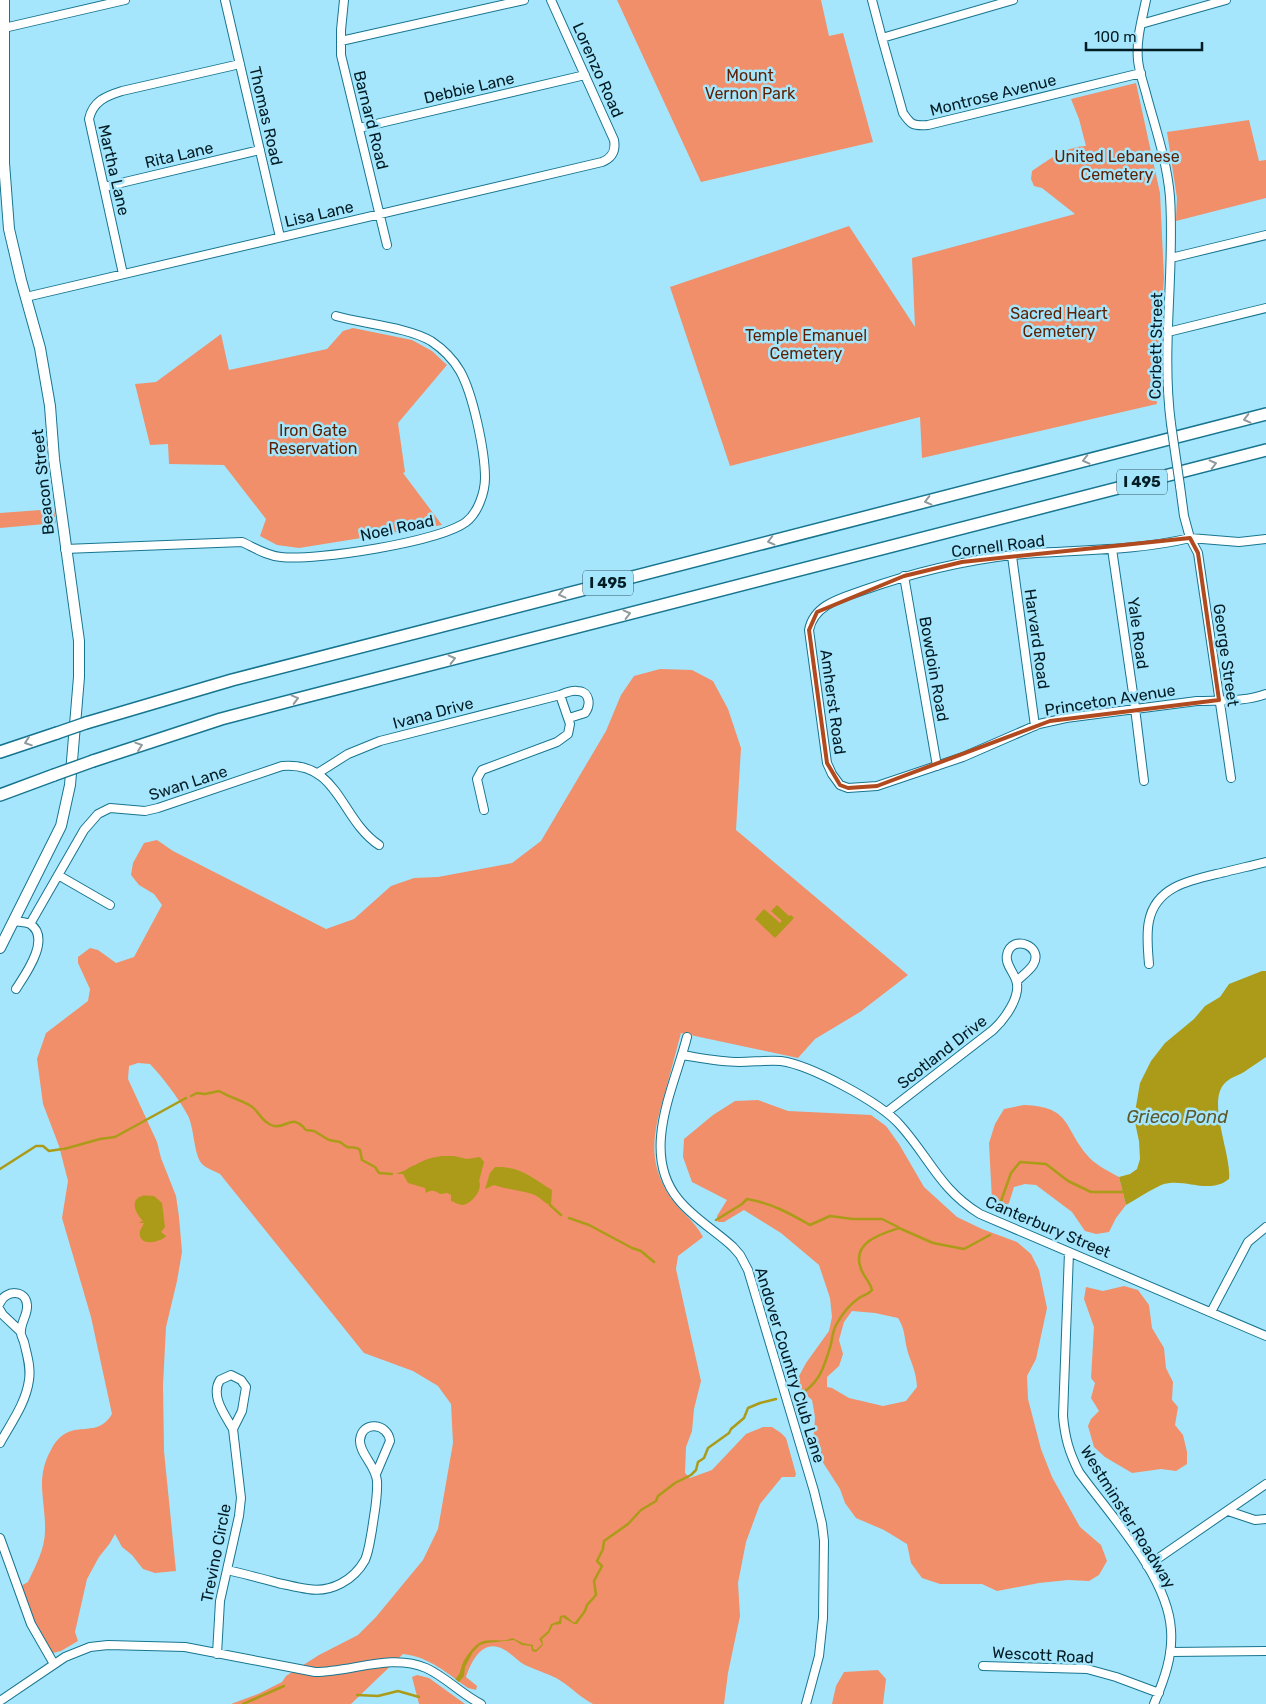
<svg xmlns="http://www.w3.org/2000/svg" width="1266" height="1704" viewBox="0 0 1266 1704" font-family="Rubik,sans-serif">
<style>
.green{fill:#f08f69;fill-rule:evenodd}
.water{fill:#ab9b18}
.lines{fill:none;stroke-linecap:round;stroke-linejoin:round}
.stream{stroke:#ab9b18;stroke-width:2.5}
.minor-casing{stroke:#17758f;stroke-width:10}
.major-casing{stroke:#17758f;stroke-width:12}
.highway-casing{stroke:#17758f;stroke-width:14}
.minor{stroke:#fff;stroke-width:8}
.major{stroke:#fff;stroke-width:10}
.highway{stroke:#fff;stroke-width:11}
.minor-bridge-casing{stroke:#17758f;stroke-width:10;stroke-linecap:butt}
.highway-bridge-casing{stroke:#17758f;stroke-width:14;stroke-linecap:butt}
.minor-bridge{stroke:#fff;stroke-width:8}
.highway-bridge{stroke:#fff;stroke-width:11}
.oneway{stroke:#8d999c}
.marked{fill:none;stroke:#b14b1f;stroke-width:4;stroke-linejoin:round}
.labels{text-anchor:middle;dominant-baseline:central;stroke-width:5;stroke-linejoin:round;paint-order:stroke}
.shield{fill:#a5e6fd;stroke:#335965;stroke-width:1}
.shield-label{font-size:15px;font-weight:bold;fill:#021c24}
.street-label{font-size:16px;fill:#021c24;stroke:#a5e6fd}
.park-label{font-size:16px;fill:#5e1f00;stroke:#a5e6fd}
.water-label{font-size:18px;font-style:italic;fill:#5e5829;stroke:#a5e6fd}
</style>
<rect width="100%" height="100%" fill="#a5e6fd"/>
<path class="green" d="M617,0h204l8,36 14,-3 30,109 -172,40z
M1136,83l24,110 4,85 -8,115 1,11 -235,54 -2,-41 -190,49 -60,-179 179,-61 66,101 -3,-69 163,-44 -33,-26 -8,-2 -3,-7 1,-8c18,-12 33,-24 54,-25l-7,-27 -8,-20z
M1249,120l10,41 7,-1v38l-90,23 1,-23 -10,-66z
M353,328l59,12 20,11 15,14 -49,58 7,49 -2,1 39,52 -143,23 -22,-3 -17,-9 6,-17 -42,-54 -55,-1 -1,-20 -18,1 -15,-61 21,-2 65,-48 8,36 98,-21 16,-18z
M54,509l2,14 -56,5v-15z
M660,669l32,1 21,11 15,28 13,39 -5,82 172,145 -48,37 -45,27 -17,19 -117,-25c-5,19 -10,37 -15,56 -11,38 -20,67 1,103 10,18 27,27 36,45l-25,19 -2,13 25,112 -7,28 -2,22 -6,16 -1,26 5,5 22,-8 34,-36 17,-7h9l9,6 5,5 10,36 -1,3h-13l-22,27 -14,38 -8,41 2,33 -12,57 -4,31h-131c-12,-6 -21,-16 -32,-23 -10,-7 -24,-10 -36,-16 -8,-4 -14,-12 -22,-16 -20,-11 -32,12 -37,28l11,9 -1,4 -8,-2c-20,-14 -38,-31 -65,-34l-52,50h-120l27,-10 24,-12 4,-6 33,-21 39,-20 18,-18 47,-57 15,-31 15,-86 -2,-39 -13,-18 -25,-15 -49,-18 -144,-179c-5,-3 -12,-5 -17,-9 -10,-9 -8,-38 -16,-51 -10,-18 -23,-35 -37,-50l-12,-1 -9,3 -1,13 29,63 4,16 15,38 3,21 3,35 -5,29 -11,46 -3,58 1,66 12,120 -21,2 -12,-4 -11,-14 -10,-8 -7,-13 -5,9 -11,14 -12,22 -12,53 3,9 -17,10 -8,2c-19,-16 -25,-44 -34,-66l9,-5c7,-15 17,-33 17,-51 1,-31 -11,-52 7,-83 19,-33 43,-6 60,-34l-21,-97 -29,-99 6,-37 -9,-35 -16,-42 -6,-45 9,-26 42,-32 2,-12 -12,-26v-6l12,-9 8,2 18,13 18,-6 28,-52 -8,-11 -15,-9 -8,-10 2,-12 11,-20 13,-3 16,11 153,78 28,-10 37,-33 23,-8 24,-1 74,-14 29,-22 65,-110 15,-36 13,-19z
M758,1100l30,11 83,4 15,11 13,18 25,43 33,30 25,12 35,13 14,12 8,16 8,38 -11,51 -9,17 1,23 13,50 11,28 28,50 21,18 6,16 -8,14 -10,6 -21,-1 -29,3 -42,8 -15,-7h-42l-18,-6 -11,-15 -4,-19 -23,-14 -28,-12 -11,-15 -5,-14 -27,-42 2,-30 -3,-17 -12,-11 -2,-11 8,-15 23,-32 3,-14 -2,-19 -11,-33 -38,-32 -37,-23 -20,12h-6l-1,-6 10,-16 -35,-18 -9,-25 1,-18 29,-24 22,-14zM852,1311l23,2 23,5c7,11 6,18 9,31 4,15 9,20 10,38l-11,14 -23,5 -34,-8 -17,-10 -5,-1v-10l12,-11 4,-12 -4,-14 5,-18z
M1024,1105c47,2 39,21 63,50 7,9 21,16 32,22l7,28 -10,13 -7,14 -13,2 -11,-3 -13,-19 -36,-27 -11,-1 -11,3 -5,16 -5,6 -12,-8 -3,-58 6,-19 9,-15z
M1124,1286l14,4 11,15 3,23 12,20 2,20 7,14 -1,18 6,7 -3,18 8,10 4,17v12l-11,7 -15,-2 -29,4 -27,-16 -11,-10 -6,-21 3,-7 8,-8 -8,-13 4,-15 -4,-5 3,-51 -10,-28 2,-12 17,4z
M878,1670l8,9 -3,25h-51l4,-18 8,-14z
M417,1675l12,3 36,26h-46l-7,-27z"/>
<path class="water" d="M777,905l12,11 2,-1 3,3 -19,20 -20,-19 9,-10 16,14 2,-2 -11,-10z
M1262,971h4v86c-7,5 -15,10 -22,15 -7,4 -15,6 -20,12 -17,19 8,72 5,95 -20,16 -43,-1 -65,5 -11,4 -27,15 -38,21l-7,-28 11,-3 7,-5 3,-10 -1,-18 -5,-23 6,-35 11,-22 14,-18 29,-24 11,-13 15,-9 9,-13z
M442,1156h12l13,3 13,-2 4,5 -5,19c4,8 -6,22 -16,24 -5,0 -8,-3 -12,-4v-6l-4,-2 -7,1c-4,-3 -9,-5 -14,-1l-1,-5 -17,-5 -5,-9h-5l-1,-1c9,-2 10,-5 18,-8 8,-5 17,-8 27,-9z
M495,1167c26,-1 37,11 57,23l-1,15c-7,-1 -11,-9 -19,-11 -13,-4 -26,-5 -38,-9l-9,4 5,-16z
M154,1196l8,7 3,24 -4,5 5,4c-6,7 -29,11 -26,-5 1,-3 3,-5 4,-8h-6l5,-2c-7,-7 -14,-21 -1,-25 3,-1 8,0 12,0z
M565,1615l8,7 6,1 -5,1 -12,-7 -1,7 -8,1 -4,8 -7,6 1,6 -7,7 -4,-1 -1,-5 -9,-1 -8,-5 -28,3 -6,2 -7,7 -8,15 -1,9 -5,6 -4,-3c5,-4 5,-8 7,-14 3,-8 12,-20 19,-23 11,-4 22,1 31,-4l11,5 10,2v4l3,1 6,-6 -3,-5 9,-8 3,-7 8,-3 1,-5z"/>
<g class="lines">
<path class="stream" d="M191,1096l6,-3 8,1 14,-3c10,6 22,9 32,15 7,4 12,18 23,20 14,2 18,-13 32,4l8,1 15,9 11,2 7,5 10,1 3,2 2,10 13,7 4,6 13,1
M64,1149l36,-10 15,-2 71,-39
M0,1169l36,-23h7l6,5 13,-2
M1001,1201l10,-28 9,-11 26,2 22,17 23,11h32
M550,1205l11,10
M569,1218l20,7 43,23 9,3 13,11
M716,1220l26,-16 5,-5c24,4 42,14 63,26l20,-9 23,3h29l16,8
M795,1397c24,-11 29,-29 36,-53 1,-6 2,-13 5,-19 5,-9 14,-21 23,-27 4,-3 9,-3 13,-8 -2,-8 -8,-13 -11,-21 -10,-26 19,-35 38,-41l34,15 31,6 26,-14
M576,1623l9,-12 2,-6 9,-10 -2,-14 8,-15 -5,-5 6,-12 1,-8 24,-17 13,-14 15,-9 2,-5 17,-13 16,-8 5,-5 2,-8 6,-4 4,-10 21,-15 2,-4 13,-11 4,-10 12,-5 16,-4
M357,1695l21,1 20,-5 21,6
M243,1704l41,-18"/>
<g class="minor-casing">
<path id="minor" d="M225,0l55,237
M344,0l-3,30v25l46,190
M872,0l10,38 131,-38
M1146,0c-4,20 -10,39 -8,60 1,12 6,25 9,37 9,33 20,65 23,100 5,75 -9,151 1,227
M1141,24l85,-24
M4,28l121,-28
M882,38l21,75c8,12 10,13 25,12l213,-52
M341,41l183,-41
M359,128l226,-53
M104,187l156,-37
M1171,258l95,-23
M123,274l-34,-155c4,-18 17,-23 33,-28l118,-27
M26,297l576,-135c10,-4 14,-11 12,-22l-63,-140
M1168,332l98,-24
M1180,486l4,30 6,22 49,4 27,-3
M65,549l177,-7c13,6 25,14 39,15 35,4 158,-15 185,-35 12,-9 19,-30 19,-44 0,-27 -12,-84 -25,-107 -7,-12 -17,-22 -29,-30 -24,-14 -67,-17 -95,-25
M1112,549l22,151 10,81
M1012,556l23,170
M904,576l33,190
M560,695c5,-2 12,-5 17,-4 13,0 14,14 8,22l-16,5
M318,773l30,-19 32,-13 180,-46 10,29 -2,10 -11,8 -75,28 -5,9 7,31
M1231,778l-33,-225 -8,-15c-58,14 -119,11 -178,17 -51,6 -100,18 -148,35 -22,8 -50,14 -55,40l18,133 5,11 8,11 8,3 29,-2 86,-29 76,-33 27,-6 131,-17c23,-1 48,1 69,-7
M58,875l52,30
M14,921c5,1 12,1 16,3 22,14 -5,51 -14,65
M30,924l54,-94 14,-16 12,-6 35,3 13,-3 124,-42c57,-5 58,53 97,79
M1149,964c-1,-14 -3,-29 0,-43 7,-35 42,-41 72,-48 15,-4 30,-7 45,-11
M687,1037c-13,51 -47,115 -9,162 15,19 38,32 55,48l7,8 8,15 66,221 8,33 2,17 -1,77 -4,38 -13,48
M682,1055c19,3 38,7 57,7 14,0 28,-2 42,-1 29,4 99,41 119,64 29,32 40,65 80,89l286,122
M887,1112l106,-82c11,-10 29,-34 23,-50 -3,-9 -11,-16 -9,-25 4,-22 38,-9 26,10 -4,6 -11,11 -16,16
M1069,1252l-6,164c2,22 6,36 16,56 30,42 89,104 92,158 2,26 -7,50 -17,74
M0,1303c5,-13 26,-14 27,2 1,9 -6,17 -6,26 -1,3 2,8 3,11 3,13 7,25 5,38 -3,23 -18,43 -29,63
M0,1310l3,5 17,16
M1211,1312l37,-70 18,-15
M1228,1511l27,9 11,-1
M0,1538l31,86 23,40
M1147,1566l119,-82
M227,1570c17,4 34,8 51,13 10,2 20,5 30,6 23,4 46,-9 57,-29 4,-9 5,-20 7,-30 2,-16 6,-32 5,-49 -1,-15 -18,-28 -17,-41 2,-20 28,-17 30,1l-14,33
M1170,1652l96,-1
M217,1654l3,-53 19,-85 2,-18 -8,-69 9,-18 4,-24 -5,-7 -10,-5 -11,5c-10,16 5,35 13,49
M983,1666l104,3 29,8 43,16
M0,1701l65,-44 25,-10 18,-2 77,2 130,25c37,0 76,-19 111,-4 20,9 35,26 55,36"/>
</g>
<g class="major-casing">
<path id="major" d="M0,948l61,-122 9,-41 9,-108v-36l-25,-182 -4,-53 -10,-58 -19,-68 -12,-51 -5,-66v-163"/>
</g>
<g class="highway-casing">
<path id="highway" d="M86,723l146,-43 1034,-266
M0,752l57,-19
M93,761l128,-42 72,-19 973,-250
M0,795l54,-20"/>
</g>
<use href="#minor" class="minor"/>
<use href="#major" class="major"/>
<use href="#highway" class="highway"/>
<g class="minor-bridge-casing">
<path id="minor-bridge" d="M1171,424l9,62"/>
</g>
<g class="highway-bridge-casing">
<path id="highway-bridge" d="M57,733l29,-10
M54,775l39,-14"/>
</g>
<use href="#minor-bridge" class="minor-bridge"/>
<use href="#highway-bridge" class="highway-bridge"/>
</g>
<defs><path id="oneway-chevron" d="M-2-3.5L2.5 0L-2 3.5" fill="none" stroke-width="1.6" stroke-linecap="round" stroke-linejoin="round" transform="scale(1.25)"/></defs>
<g class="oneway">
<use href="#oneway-chevron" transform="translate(1247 419) rotate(166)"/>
<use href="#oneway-chevron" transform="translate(1086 460) rotate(166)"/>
<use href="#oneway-chevron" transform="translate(1213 464) rotate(-14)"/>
<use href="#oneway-chevron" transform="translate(928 501) rotate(166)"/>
<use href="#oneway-chevron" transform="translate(771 541) rotate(166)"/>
<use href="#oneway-chevron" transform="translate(562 594) rotate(166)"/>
<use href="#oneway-chevron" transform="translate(627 614) rotate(-14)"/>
<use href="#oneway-chevron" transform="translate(452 659) rotate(-14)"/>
<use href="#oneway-chevron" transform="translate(295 699) rotate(-15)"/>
<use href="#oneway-chevron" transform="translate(28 742) rotate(161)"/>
<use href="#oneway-chevron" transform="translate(139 746) rotate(-19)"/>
</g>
<path class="marked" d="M1190,538l8,15 21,147 -169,21 -173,65 -29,2 -8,-3 -13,-22 -18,-133 8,-18 87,-36 58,-14z"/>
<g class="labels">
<g class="shield">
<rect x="1117" y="469.5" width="50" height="25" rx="4"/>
<rect x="583" y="570.5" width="50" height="25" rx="4"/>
</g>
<g class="shield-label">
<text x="1142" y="482">I 495</text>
<text x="608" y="583">I 495</text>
</g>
<g class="street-label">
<text transform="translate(598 70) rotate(66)">Lorenzo Road</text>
<text transform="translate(469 88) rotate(-13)">Debbie Lane</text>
<text transform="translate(993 95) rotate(-14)">Montrose Avenue</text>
<text transform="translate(266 116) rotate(77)">Thomas Road</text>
<text transform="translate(371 120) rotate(76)">Barnard Road</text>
<text transform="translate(179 155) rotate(-13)">Rita Lane</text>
<text transform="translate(114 170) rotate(77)">Martha Lane</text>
<text transform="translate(319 214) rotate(-13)">Lisa Lane</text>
<text transform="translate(1156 346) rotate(-89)">Corbett Street</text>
<text transform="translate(43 482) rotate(-96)">Beacon Street</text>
<text transform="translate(397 528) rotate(-12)">Noel Road</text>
<text transform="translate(998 546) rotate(-7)">Cornell Road</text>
<text transform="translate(1138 633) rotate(82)">Yale Road</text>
<text transform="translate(1037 639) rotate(82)">Harvard Road</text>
<text transform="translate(1226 655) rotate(82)">George Street</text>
<text transform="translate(934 669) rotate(80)">Bowdoin Road</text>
<text transform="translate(1110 700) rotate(-9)">Princeton Avenue</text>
<text transform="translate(833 702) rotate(82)">Amherst Road</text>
<text transform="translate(433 713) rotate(-15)">Ivana Drive</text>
<text transform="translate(188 783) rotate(-18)">Swan Lane</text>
<text transform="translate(942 1052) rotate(-38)">Scotland Drive</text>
<text transform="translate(1048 1227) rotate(23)">Canterbury Street</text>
<text transform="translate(790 1365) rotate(73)">Andover Country Club Lane</text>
<text transform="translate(1128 1517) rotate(58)">Westminster Roadway</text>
<text transform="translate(216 1553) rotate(-79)">Trevino Circle</text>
<text transform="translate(1043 1655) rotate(3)">Wescott Road</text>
</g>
<g class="park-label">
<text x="750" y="75">Mount<tspan x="750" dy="18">Vernon Park</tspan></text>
<text x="1117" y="156">United Lebanese<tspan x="1117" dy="18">Cemetery</tspan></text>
<text x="1059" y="313">Sacred Heart<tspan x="1059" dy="18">Cemetery</tspan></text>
<text x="806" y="335">Temple Emanuel<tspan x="806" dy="18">Cemetery</tspan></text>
<text x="313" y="430">Iron Gate<tspan x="313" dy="18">Reservation</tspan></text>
</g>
<g class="water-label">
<text x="1177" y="1117">Grieco Pond</text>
</g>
</g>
<path d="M1086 42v8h116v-8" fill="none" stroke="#021c24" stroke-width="2.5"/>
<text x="1094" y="42" font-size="15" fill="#021c24" stroke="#a5e6fd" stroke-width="4" paint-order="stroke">100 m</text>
</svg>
